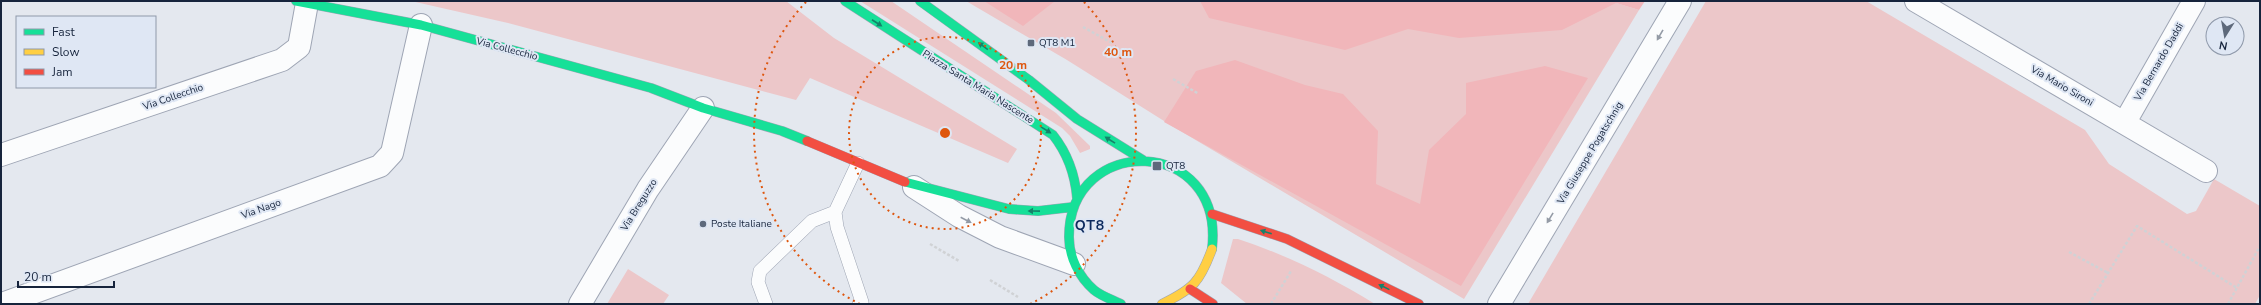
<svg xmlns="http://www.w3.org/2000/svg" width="2261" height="305" viewBox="0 0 2261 305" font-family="'Nunito Sans',sans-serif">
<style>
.green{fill:#ecc7c9}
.forest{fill:#f1b6ba}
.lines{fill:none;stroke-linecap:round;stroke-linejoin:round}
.lane-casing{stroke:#9ea5b4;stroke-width:14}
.street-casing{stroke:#9ea5b4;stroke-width:24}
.fast-casing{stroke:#9ea5b4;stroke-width:10}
.slow-casing{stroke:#9ea5b4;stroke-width:10}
.jam-casing{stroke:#9ea5b4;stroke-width:10}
.path{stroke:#d0d2d5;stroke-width:2.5;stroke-dasharray:3 2;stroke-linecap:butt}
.lane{stroke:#fbfcfd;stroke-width:13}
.street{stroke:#fbfcfd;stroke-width:22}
.fast{stroke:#16e098;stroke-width:9}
.slow{stroke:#ffcf43;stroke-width:9}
.jam{stroke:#f24e42;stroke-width:9}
.oneway{fill:#16826a}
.oneway2{fill:#949ba6}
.ring{fill:none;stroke:#de560e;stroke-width:2;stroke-dasharray:2 4}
.poi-dot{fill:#5e697b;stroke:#dfe7f4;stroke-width:1.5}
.labels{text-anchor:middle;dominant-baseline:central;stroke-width:4;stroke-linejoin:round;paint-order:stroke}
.poi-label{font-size:10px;fill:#16243c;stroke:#dfe7f4;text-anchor:start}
.street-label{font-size:10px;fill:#16243c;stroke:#dfe7f4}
.district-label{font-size:14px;font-weight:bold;letter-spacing:1px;fill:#0d2a5d;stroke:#dfe7f4}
.centre{fill:#de560e;stroke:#dfe7f4;stroke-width:2}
.ring-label{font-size:12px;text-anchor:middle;font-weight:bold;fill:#de560e;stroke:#dfe7f4;stroke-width:4;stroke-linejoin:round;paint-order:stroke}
</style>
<rect width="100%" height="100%" fill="#e4e8ef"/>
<path class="green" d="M411,1h375l48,37 183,111 -9,14 -198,-85 -14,22 -288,-77z
M860,1h31l165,112 34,33v3l-10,4 -10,-17 -8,-8z
M966,1h644l29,9 -175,289 -292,-173 -105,-66z
M1706,1h160l219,129 24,34 78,50 9,-3 18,-32 46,27v89l-5,9h-727z
M1233,239h5c51,17 91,37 137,65h-128l-26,-21z
M628,269l41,26 -6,9h-56z"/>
<path class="forest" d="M984,1h71l-32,25z
M1200,1h445l-6,9 -23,-7 -54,27 -103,8 -51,-9 -63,21 -136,-32z
M1235,60l70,25 38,9 35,37 -2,53 44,20 9,-54 37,-36v-31l79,-17 43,12 -127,208 -297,-164 32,-51z"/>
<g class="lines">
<g class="lane-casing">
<path id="lane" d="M858,163l-23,49 2,15 25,75 -3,2
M766,304l-8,-22 2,-11 52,-50 23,-9"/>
</g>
<g class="street-casing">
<path id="street" d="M1916,1l290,170
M2125,122l69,-121
M1,155l281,-95 17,-13 8,-44
M914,187l45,29 41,21 74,27
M2,304l378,-138 12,-13 29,-128
M580,304l68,-115 55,-81
M1499,304l181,-303"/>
</g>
<g class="fast-casing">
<path id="fast" d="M296,1l125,24 230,63 52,20 79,23 25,10
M845,1l208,134c15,19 22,39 24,63
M920,1l109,79 48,39 66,41
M905,182l104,27 29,2 35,-4
M1121,304c-8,-4 -20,-8 -27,-14 -15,-13 -25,-33 -25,-53 0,-104 156,-102 143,12"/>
</g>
<g class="slow-casing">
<path id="slow" d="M1162,304c31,-15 38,-22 50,-55"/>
</g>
<g class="jam-casing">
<path id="jam" d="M807,141l98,41
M1212,214l75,25 132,65
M1190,289l23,15"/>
</g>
<path class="path" d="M1083,27l29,16
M1173,79l26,15
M930,244l29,17
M2069,252l39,21
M990,280l28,17
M1271,304l20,-33
M2089,304l48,-78 100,62
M2228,304l32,-58"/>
<use href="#lane" class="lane"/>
<use href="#street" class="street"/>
<use href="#fast" class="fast"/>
<use href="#slow" class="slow"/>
<use href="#jam" class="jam"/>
</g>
<defs><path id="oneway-solid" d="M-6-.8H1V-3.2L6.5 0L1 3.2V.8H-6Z"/></defs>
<g class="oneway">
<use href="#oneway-solid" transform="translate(877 23) rotate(33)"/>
<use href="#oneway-solid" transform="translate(983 46) rotate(-144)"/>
<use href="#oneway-solid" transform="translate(1046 130) rotate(32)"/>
<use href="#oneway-solid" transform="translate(1110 140) rotate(-148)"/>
<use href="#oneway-solid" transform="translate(1034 211) rotate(-179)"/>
<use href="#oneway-solid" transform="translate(1266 232) rotate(-162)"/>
<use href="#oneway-solid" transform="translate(1384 287) rotate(-154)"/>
</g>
<g class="oneway2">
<use href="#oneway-solid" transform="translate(1660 35) rotate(120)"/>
<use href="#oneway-solid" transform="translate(1550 218) rotate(121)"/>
<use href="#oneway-solid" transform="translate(966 220) rotate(27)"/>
</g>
<g class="ring">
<circle cx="945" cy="133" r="96"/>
<path d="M860 304A191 191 0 0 1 806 2M1084 2A191 191 0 0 1 1030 304"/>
</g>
<g class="poi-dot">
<rect x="1027" y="39" width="8" height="8" rx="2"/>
<rect x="1152" y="161" width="10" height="10" rx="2"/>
<circle cx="703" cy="224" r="4"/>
</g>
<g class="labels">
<g class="poi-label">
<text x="1039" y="43">QT8 M1</text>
<text x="1166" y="166">QT8</text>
<text x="711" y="224">Poste Italiane</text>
</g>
<g class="street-label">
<text transform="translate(507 49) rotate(15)">Via Collecchio</text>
<text transform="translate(2159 62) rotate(-60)">Via Bernardo Daddi</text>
<text transform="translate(2062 86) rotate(30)">Via Mario Sironi</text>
<text transform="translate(978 87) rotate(32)">Piazza Santa Maria Nascente</text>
<text transform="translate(173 97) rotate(-19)">Via Collecchio</text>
<text transform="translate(1590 153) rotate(-59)">Via Giuseppe Pogatschnig</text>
<text transform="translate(639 205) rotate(-58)">Via Breguzzo</text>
<text transform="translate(261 209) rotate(-20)">Via Nago</text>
</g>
<g class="district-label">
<text x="1090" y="225">QT8</text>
</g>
</g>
<circle cx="945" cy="133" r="6" class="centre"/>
<g class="ring-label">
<text x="1118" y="56">40 m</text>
<text x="1013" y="69">20 m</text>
</g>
<rect width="2261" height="305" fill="none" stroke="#16243c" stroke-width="4"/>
<rect x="16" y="16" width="140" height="72" fill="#dfe7f4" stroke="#8f99aa"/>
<rect x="24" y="29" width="20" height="6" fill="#16e098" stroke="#8f99aa"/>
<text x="52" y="36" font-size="12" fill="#16243c">Fast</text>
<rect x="24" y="49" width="20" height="6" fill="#ffcf43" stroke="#8f99aa"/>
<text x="52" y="56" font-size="12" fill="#16243c">Slow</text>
<rect x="24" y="69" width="20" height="6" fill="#f24e42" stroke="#8f99aa"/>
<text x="52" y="76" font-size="12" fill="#16243c">Jam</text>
<g transform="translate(2225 36) rotate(191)"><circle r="19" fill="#dfe7f4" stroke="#8f99aa"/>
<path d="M0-3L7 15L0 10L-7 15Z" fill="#5e697b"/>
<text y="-6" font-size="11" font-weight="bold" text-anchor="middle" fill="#16243c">N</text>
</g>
<path d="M18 281v6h96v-6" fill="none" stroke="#16243c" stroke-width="2"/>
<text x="24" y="281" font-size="12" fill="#16243c" stroke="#dfe7f4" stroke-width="3" paint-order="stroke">20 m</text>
</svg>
